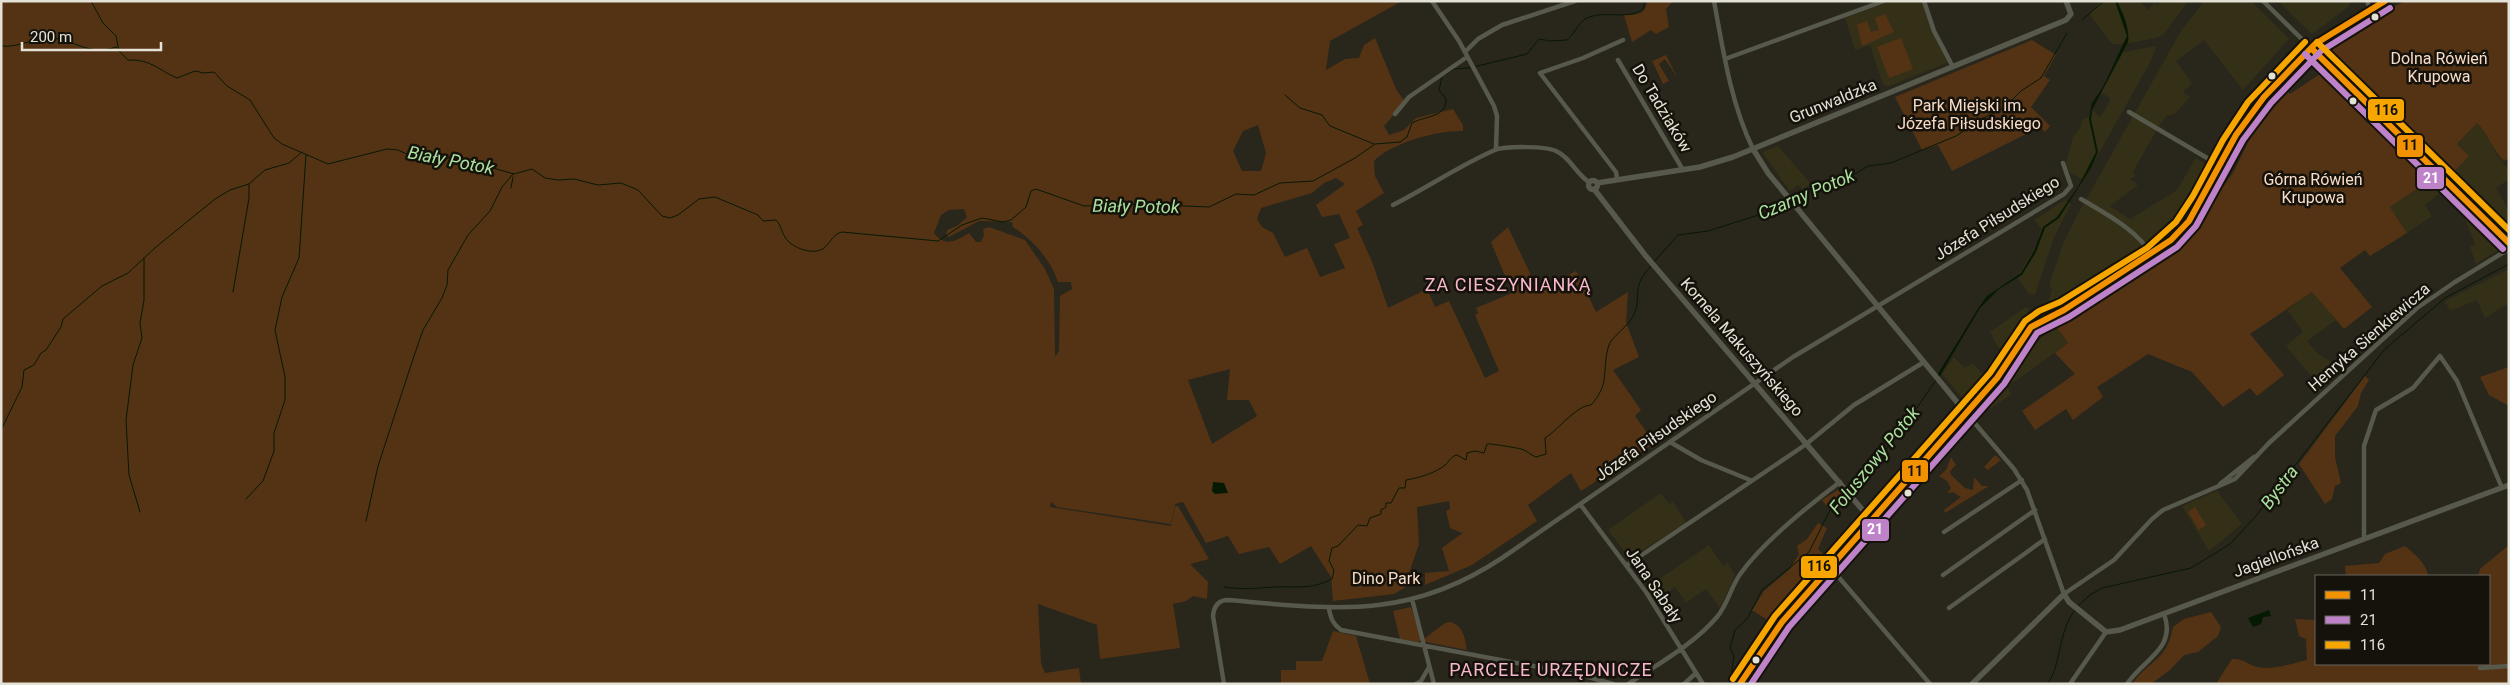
<svg xmlns="http://www.w3.org/2000/svg" width="2510" height="685" viewBox="0 0 2510 685" font-family="Roboto,sans-serif">
<style>
.built{fill:#343017}
.green{fill:#543315;fill-rule:evenodd}
.water{fill:#061903}
.lines{fill:none;stroke-linecap:round;stroke-linejoin:round}
.stream{stroke:#061903;stroke-width:1}
.minor{stroke:#56594b;stroke-width:4.5}
.tertiary{stroke:#56594b;stroke-width:5.5}
.bus-1-casing{stroke:#14120a;stroke-width:10}
.bus-2-casing{stroke:#14120a;stroke-width:10}
.bus-3-casing{stroke:#14120a;stroke-width:10}
.bus-1{stroke:#f39200;stroke-width:6}
.bus-2{stroke:#bd82c8;stroke-width:6}
.bus-3{stroke:#f7a600;stroke-width:6}
.bus-dot{fill:#e4e2d6;stroke:#14120a;stroke-width:2}
.labels{text-anchor:middle;dominant-baseline:central;stroke-width:5;stroke-linejoin:round;paint-order:stroke}
.park-label{font-size:16px;fill:#f9dcc7;stroke:#14120a}
.street-label{font-size:16px;fill:#e4e2d6;stroke:#14120a}
.water-label{font-size:18px;font-style:italic;fill:#abe19f;stroke:#14120a}
.neighbourhood-label{font-size:18px;letter-spacing:1px;fill:#f8b7cc;stroke:#14120a}
.line-badge{stroke:#14120a;stroke-width:2}
.badge-label{font-size:14px;text-anchor:middle;font-weight:bold;fill:#fff}
.pale-badge-label{font-size:14px;text-anchor:middle;font-weight:bold;fill:#111}
</style>
<rect width="100%" height="100%" fill="#29261c"/>
<path class="built" d="M1891,1h31l9,27 18,34 -62,25 -4,-3 -13,-39 -15,5 -10,-32z
M2101,1h39l8,9 6,-7 3,2 4,-4h27l-24,33 -8,4 -32,6h-12l-23,-30z
M2204,1h47l38,38 -46,51 -39,-50 -28,21 16,22 -9,9 7,5 -15,17 -9,2 -7,10 -26,46 3,4 -6,3 8,6 -28,21 20,13 46,-28 20,-33 14,9 -11,23 -16,26 -27,25 -99,63 -6,-1 -2,-3 3,-11 -2,-1v-6l13,-38 12,-25 106,-188z
M2278,1h73l-3,6 -36,27z
M2157,46l-9,20 -64,114 -14,-7 -4,-9 7,-27 7,-9 3,-9 8,-3 2,-6 7,7 5,-7 6,-12 -10,-5 22,-41z
M2477,122l11,12 8,20 13,16v9l-13,9 13,23v18l-56,-56 16,-17 -12,-12z
M1778,146l33,38 -8,5 -5,-4 -8,6 -28,-39z
M2431,179l12,12 -18,14 7,11 -25,17 -17,-26z
M2065,200l6,4 -17,33 -19,58 -7,-2 -11,-16 20,-33 4,-16 -7,-8z
M2467,215l33,34 -24,15 -6,-17 5,-3 -11,-27z
M2509,269v34l-24,15 -8,-18 -27,11 -5,-10z
M2312,292l24,28 -29,21 10,12 16,10 8,8 -19,18 -36,-43 17,-14 -16,-22z
M2026,307l3,2 -6,14 -16,30 -9,-6 -8,-15z
M2055,325l13,18 -61,44 5,7 -34,23 -2,-4 36,-48z
M1954,357l11,11 8,-5 11,13 12,-7 -31,32 -23,-27z
M2217,491l25,33 -33,27 -27,-45z
M1661,493l8,11 4,-2 13,21 -54,34h-3l-21,-27z
M1709,545l14,21 5,-3 7,12 -15,33 -14,-19 -20,14 -11,-16 -20,14 -9,-13z"/>
<path class="green" d="M1,1h1401l-72,40 -4,29 19,-11 14,-1 5,-13 11,-7 21,51 9,13 -21,24 5,9 15,-5 12,-12 37,-9 10,16v6c-25,-1 -72,12 -89,30l1,15 9,17 -28,18 7,14 -6,3 16,36 15,44 39,-19 8,18 14,-6 36,77 14,-7 -24,-56 3,-2 -2,-5 36,-15 -21,-51 17,-15 30,63 38,-19 20,41 32,-20 -2,30 13,35 -26,13 28,40 -6,6 12,17 11,4v4l-77,50 -10,-18 -43,32 9,16 -65,44 -47,20v-12l24,-2 -7,-23 22,-16 1,-1 -3,2 -12,-5 -4,-17 4,-2 -1,-8 -32,6 2,37 -15,44 -10,6 -61,7 -2,-24 -20,-31 -31,18 -11,-17 -30,7 -11,-18 -22,7 -23,-41 -8,2 -4,20 -114,-17 -6,-5 -1,5 121,19 4,-20h3l31,53 -19,5 18,18 -1,17 -14,-3 -7,5 -13,3 7,44 -80,11 -3,-34 -59,-21 3,59 4,10 34,-5 2,16h-1080zM1258,125l8,28 -5,18h-19l-9,-20 10,-20zM1336,178l9,6 -29,21 6,12 17,-3 11,24 -16,6 11,24 -25,9 -13,-29 -22,9 -12,-24 -11,-6 -5,-8 4,-11 51,-15 12,-10zM964,209l3,8 -10,9 -10,4 -1,5 3,2 30,-16 33,1 1,5c19,12 38,33 45,55h13l1,7 -12,7 -1,55 -4,6 -1,-68 -9,-20 -20,-29 -36,-13 -6,2 1,6 -3,7h-5l-7,-9c-13,8 -23,15 -35,0l7,-18 8,-5zM1230,369l-3,31h22l8,16 -45,28 -24,-64z
M1647,1h26l-7,8 3,18 -13,7 -5,-4 -19,12 -8,-27c12,0 22,0 23,-14z
M2406,1h103v157l-5,3c-12,-11 -15,-27 -27,-38l-20,21 12,12 -16,17 -124,-122 2,-7 48,-31z
M1885,14l9,18 -32,14 -5,-21 10,-4 4,11 8,-2 -4,-12z
M1901,38l12,31 -24,9 -12,-31z
M2032,40l24,15 -12,21 6,4 -19,27 19,19 -5,6 -5,-5 -88,44 -14,-26 -16,5 -27,-53z
M1666,55l11,22 -12,-18 -6,5 10,17 -6,3 -11,-23z
M2330,56l25,25 -2,2 -26,-25z
M2323,72l108,107 -41,28 17,26 -37,23 -5,-6 -25,18 32,39 -28,22 -32,-37 -62,42 34,41 -27,21 -7,-8 -27,19 -31,-35 -44,-18 -51,33 6,10 -30,23 -7,-11 -31,21 -13,-19 53,-37 -20,-21 13,-10 -13,-18 3,-3 -1,-2 89,-55 39,-32 27,-31 21,-29 30,-61 19,-28 8,10z
M2245,112h3l-28,46 -5,1v-5l6,-2z
M2232,148h4l1,4 -10,16 -8,3z
M2509,367v39l-20,-11 -9,-18z
M2365,376l4,4 -8,13 -3,13 -23,30v21l6,26 -6,3 -3,13 -7,5 -26,-40z
M1995,455l6,5 -13,10 -4,-3z
M1951,457l5,8 -6,6 1,4 14,13 8,2 1,-13 8,9h7l-44,27 -1,-3 17,-13 -8,-5 -4,1 -1,-1 3,-4 -4,-7 -8,-5 7,-6z
M1839,489l4,5 -14,15 -7,-9z
M2195,507l11,18 -7,5 -11,-18z
M1818,523l9,5 -9,21 11,10 -44,48 -11,17 -22,-14 12,-19 26,-22 9,-15 -2,-8 10,-7z
M2509,545v139h-293l16,-25c12,-1 14,5 25,8 15,4 36,-4 50,-7l-1,-21 -7,-3 -4,-17 21,1v44h173v-88h-11l2,-7z
M2405,546c10,9 21,16 23,30h-82l-1,-10 34,-3 6,-9z
M1411,607l10,31 -2,4 -19,-3 -7,-28z
M2211,612l10,15 -3,9 -20,16 -14,3 -14,15 -19,14h-19c17,-24 35,-23 41,-57l11,-8z
M1450,622c13,3 15,16 17,28l-41,-8 -2,-3 21,-16z
M1333,631l23,5 14,48h-99l10,-1v-13h15v-9h26z"/>
<path class="water" d="M2115,1h2c6,13 13,27 11,41l-36,68 -1,9 7,33 -7,16 -32,50 -14,10 -9,24 -14,23 -23,14 -19,19 -42,71 -2,-2 43,-70 8,-11 34,-23 13,-22 9,-24 14,-10 21,-30 18,-35 -7,-33 3,-16 11,-16 24,-51z
M1213,482l11,1 4,10 -13,1 -3,-3z
M2269,610l2,6 -8,1 -2,7 -8,3 -5,-9z"/>
<g class="lines">
<path class="stream" d="M91,1l12,22 13,13 3,15 9,9c23,-1 30,10 49,18l18,-7 9,2 10,-1 13,14 23,14 24,38 8,6 46,20 59,-15 11,1 13,6 47,2 56,16 18,-5 13,9 13,2 16,-1 24,6 23,-2 17,7 24,26 8,2 8,-3 21,-16 16,-2 43,18 5,6 13,-1c5,5 5,11 9,17 6,11 29,19 39,11 7,-6 9,-14 18,-16l96,9 24,-16 20,-7 21,4 8,-2 15,-13 5,-16 5,-2 48,17 54,-2 71,3 27,-13 18,1 26,-12 33,-2 42,-23 20,-14 25,-2 7,-5 5,-14c15,-8 34,-5 34,-24l-7,-9 3,-13
M2082,20l22,-19
M1,46c17,2 30,-7 47,-8 18,-1 35,13 54,12 5,0 10,-2 15,-3
M1445,75l9,-6 15,-1 58,-14 12,-15 11,2 17,-1c7,-6 11,-16 18,-21 18,-10 42,2 58,-10l2,-8
M1285,95l15,13 22,7 8,11 44,18
M511,188l2,-11
M1794,200l15,-11 38,-10 21,-13 23,-3 65,-27 26,-17 23,-12 16,-16 20,-13 26,-45
M1653,263l25,-28 30,-4 57,-18 14,-9 6,2 6,-3
M233,292l16,-94v-14
M1,430l21,-43 2,-17 10,-5 7,-12 5,-3 15,-23 2,-8 39,-33 26,-13 28,-26 59,-48 15,-9 19,-6 16,-14 24,-7 13,-11
M1849,490c34,-32 61,-72 87,-110
M246,499l17,-18 11,-30v-18l11,-33v-23l-10,-47 7,-33 17,-39 7,-103
M140,512l-11,-37 -3,-55 7,-55 9,-27 -2,-15 4,-23v-42
M366,521l12,-55 34,-104 11,-32 19,-32 5,-13 1,-15 20,-35 22,-24 12,-24 11,-13
M1224,587c19,3 32,1 51,0 23,-1 35,3 57,-8l2,-9 -5,-9 3,-13 6,-2 20,-21 9,1 3,-8 11,-4v-4l5,-3v-4h5l8,-15h6l1,-8c12,-2 30,-7 39,-15 5,-4 6,-9 12,-10l9,5 1,-7 8,-2 9,2 3,-9c2,-1 30,4 34,5 6,1 9,6 15,8l10,-3 -1,-16c14,-9 32,-33 46,-33 19,-21 11,-33 17,-57 2,-12 22,-21 27,-36 4,-9 1,-21 5,-30 2,-6 7,-11 11,-16
M2077,607l13,-12 12,-7 89,-20 39,-24 26,-28 128,-166 61,-52 64,-34
M1730,684l4,-28 -4,-8 5,-18 12,-11 15,-29 47,-38 24,-48 13,-11
M2048,684c14,-23 10,-52 27,-74"/>
<path class="minor" d="M1432,1l27,40 35,65 3,10 -1,33
M1714,1c9,49 17,103 39,148
M1924,1l10,30 19,36
M2263,1l48,47
M2367,1l3,8
M1465,52l13,-13 24,-14 73,-24
M1725,59l159,-58
M1618,60l65,110
M2129,112l90,53
M1395,114l14,-17 58,-40
M1617,178l-1,-6 -76,-99 43,-15 40,-18
M2081,199c25,15 55,30 71,56
M1393,205c34,-17 67,-40 102,-55 10,-4 51,-4 61,1 14,6 20,23 33,31
M1966,413l48,56 13,21 37,104 50,-34 38,-41 11,-9 72,-31 34,-36 148,-135 38,-26 54,-33
M1670,442l31,18 49,20
M2220,484l34,-27
M1580,504l66,88 57,92
M1944,532l78,-52
M2364,539v-93l12,-36 37,-22 27,-32 17,25 45,107
M1627,565l178,-120 49,-40 70,-43
M1830,567l100,117
M1943,575l92,-65
M1412,599l22,85
M1949,608l96,-69
M1329,609c2,10 4,15 12,21l240,45 32,9
M2480,668l29,-2
M1224,684l-11,-68c1,-10 5,-16 15,-16 106,9 179,21 274,-42l291,-201 271,-163 7,-8 -8,-23
M1416,684l5,-3 8,-14
M1628,684c30,-20 65,-39 89,-67 11,-13 14,-31 24,-44 23,-32 67,-67 99,-91
M1684,684l11,-10
M2070,684l36,-52
M2127,684c16,-25 50,-35 37,-70"/>
<path class="tertiary" d="M2311,48l198,195
M1753,149l15,24 198,240
M1588.5 185a4.5 4.5 0 1 1 9 0a4.5 4.5 0 1 1-9 0Z
M1597,183l103,-16 33,-10 333,-137 5,-6 -5,-13
M1594,189l51,66 227,266
M2190,220c45,-92 99,-174 195,-219
M2016,351l15,-24 24,-13
M1740,684l48,-69 209,-237c20,-26 40,-48 66,-68 33,-23 71,-40 102,-65 51,-41 77,-97 106,-155
M1972,684l92,-90 5,8 37,30 14,-2 389,-145"/>
<g class="bus-1-casing">
<path id="bus-1" d="M2311,48l198,195
M1740,684l42,-62 215,-244 34,-51 33,-17 107,-70 18,-19 47,-86 28,-38 51,-53 70,-43"/>
</g>
<g class="bus-2-casing">
<path id="bus-2" d="M2305,54l198,195
M1751,684l38,-57 215,-243 33,-51 32,-16 108,-70 19,-21 47,-86 28,-37 50,-52 69,-43"/>
</g>
<g class="bus-3-casing">
<path id="bus-3" d="M2317,42l192,188
M1733,679l42,-63 215,-243 35,-52 14,-10 21,-9 87,-54 29,-26 17,-26 30,-56 25,-38 57,-60"/>
</g>
<use href="#bus-1" class="bus-1"/>
<use href="#bus-2" class="bus-2"/>
<use href="#bus-3" class="bus-3"/>
</g>
<g class="bus-dot">
<circle cx="2375" cy="17" r="4.5"/>
<circle cx="2272" cy="76" r="4.5"/>
<circle cx="2353" cy="101" r="4.5"/>
<circle cx="1908" cy="493" r="4.5"/>
<circle cx="1756" cy="660" r="4.5"/>
</g>
<g class="labels">
<g class="park-label">
<text x="2439" y="58">Dolna Rówień<tspan x="2439" dy="18">Krupowa</tspan></text>
<text x="1969" y="105">Park Miejski im.<tspan x="1969" dy="18">Józefa Piłsudskiego</tspan></text>
<text x="2313" y="179">Górna Rówień<tspan x="2313" dy="18">Krupowa</tspan></text>
<text x="1386" y="578">Dino Park</text>
</g>
<g class="street-label">
<text transform="translate(1833 101) rotate(-22)">Grunwaldzka</text>
<text transform="translate(1662 108) rotate(59)">Do Tadziaków</text>
<text transform="translate(1997 218) rotate(-32)">Józefa Piłsudskiego</text>
<text transform="translate(2369 337) rotate(-41)">Henryka Sienkiewicza</text>
<text transform="translate(1742 347) rotate(49)">Kornela Makuszyńskiego</text>
<text transform="translate(1656 436) rotate(-35)">Józefa Piłsudskiego</text>
<text transform="translate(2276 557) rotate(-20)">Jagiellońska</text>
<text transform="translate(1654 585) rotate(56)">Jana Sabały</text>
</g>
<g class="water-label">
<text transform="translate(451 160) rotate(11)">Biały Potok</text>
<text transform="translate(1806 194) rotate(-23)">Czarny Potok</text>
<text transform="translate(1136 206) rotate(1)">Biały Potok</text>
<text transform="translate(1874 460) rotate(-51)">Foluszowy Potok</text>
<text transform="translate(2279 487) rotate(-53)">Bystra</text>
</g>
<g class="neighbourhood-label">
<text x="1508" y="284">ZA CIESZYNIANKĄ</text>
<text x="1551" y="669">PARCELE URZĘDNICZE</text>
</g>
</g>
<g class="line-badge">
<rect x="2367" y="98" width="38" height="24" rx="5" fill="#f7a600"/>
<rect x="2396" y="134" width="28" height="24" rx="5" fill="#f39200"/>
<rect x="2416" y="166" width="29" height="24" rx="5" fill="#bd82c8"/>
<rect x="1901" y="459" width="28" height="24" rx="5" fill="#f39200"/>
<rect x="1861" y="518" width="29" height="24" rx="5" fill="#bd82c8"/>
<rect x="1800" y="555" width="38" height="24" rx="5" fill="#f7a600"/>
</g>
<g class="badge-label">
<text x="2431" y="183">21</text>
<text x="1875" y="534">21</text>
</g>
<g class="pale-badge-label">
<text x="2386" y="115">116</text>
<text x="2410" y="150">11</text>
<text x="1915" y="476">11</text>
<text x="1819" y="571">116</text>
</g>
<rect width="2510" height="685" fill="none" stroke="#e4e2d6" stroke-width="5"/>
<rect x="2315" y="575" width="175" height="90" fill="#14120a" stroke="#67655c"/>
<rect x="2325" y="591" width="25" height="8" fill="#f39200" stroke="#67655c"/>
<text x="2360" y="600" font-size="15" fill="#e4e2d6">11</text>
<rect x="2325" y="616" width="25" height="8" fill="#bd82c8" stroke="#67655c"/>
<text x="2360" y="625" font-size="15" fill="#e4e2d6">21</text>
<rect x="2325" y="641" width="25" height="8" fill="#f7a600" stroke="#67655c"/>
<text x="2360" y="650" font-size="15" fill="#e4e2d6">116</text>
<path d="M22 42v8h139v-8" fill="none" stroke="#e4e2d6" stroke-width="2.5"/>
<text x="30" y="42" font-size="15" fill="#e4e2d6" stroke="#14120a" stroke-width="4" paint-order="stroke">200 m</text>
</svg>
